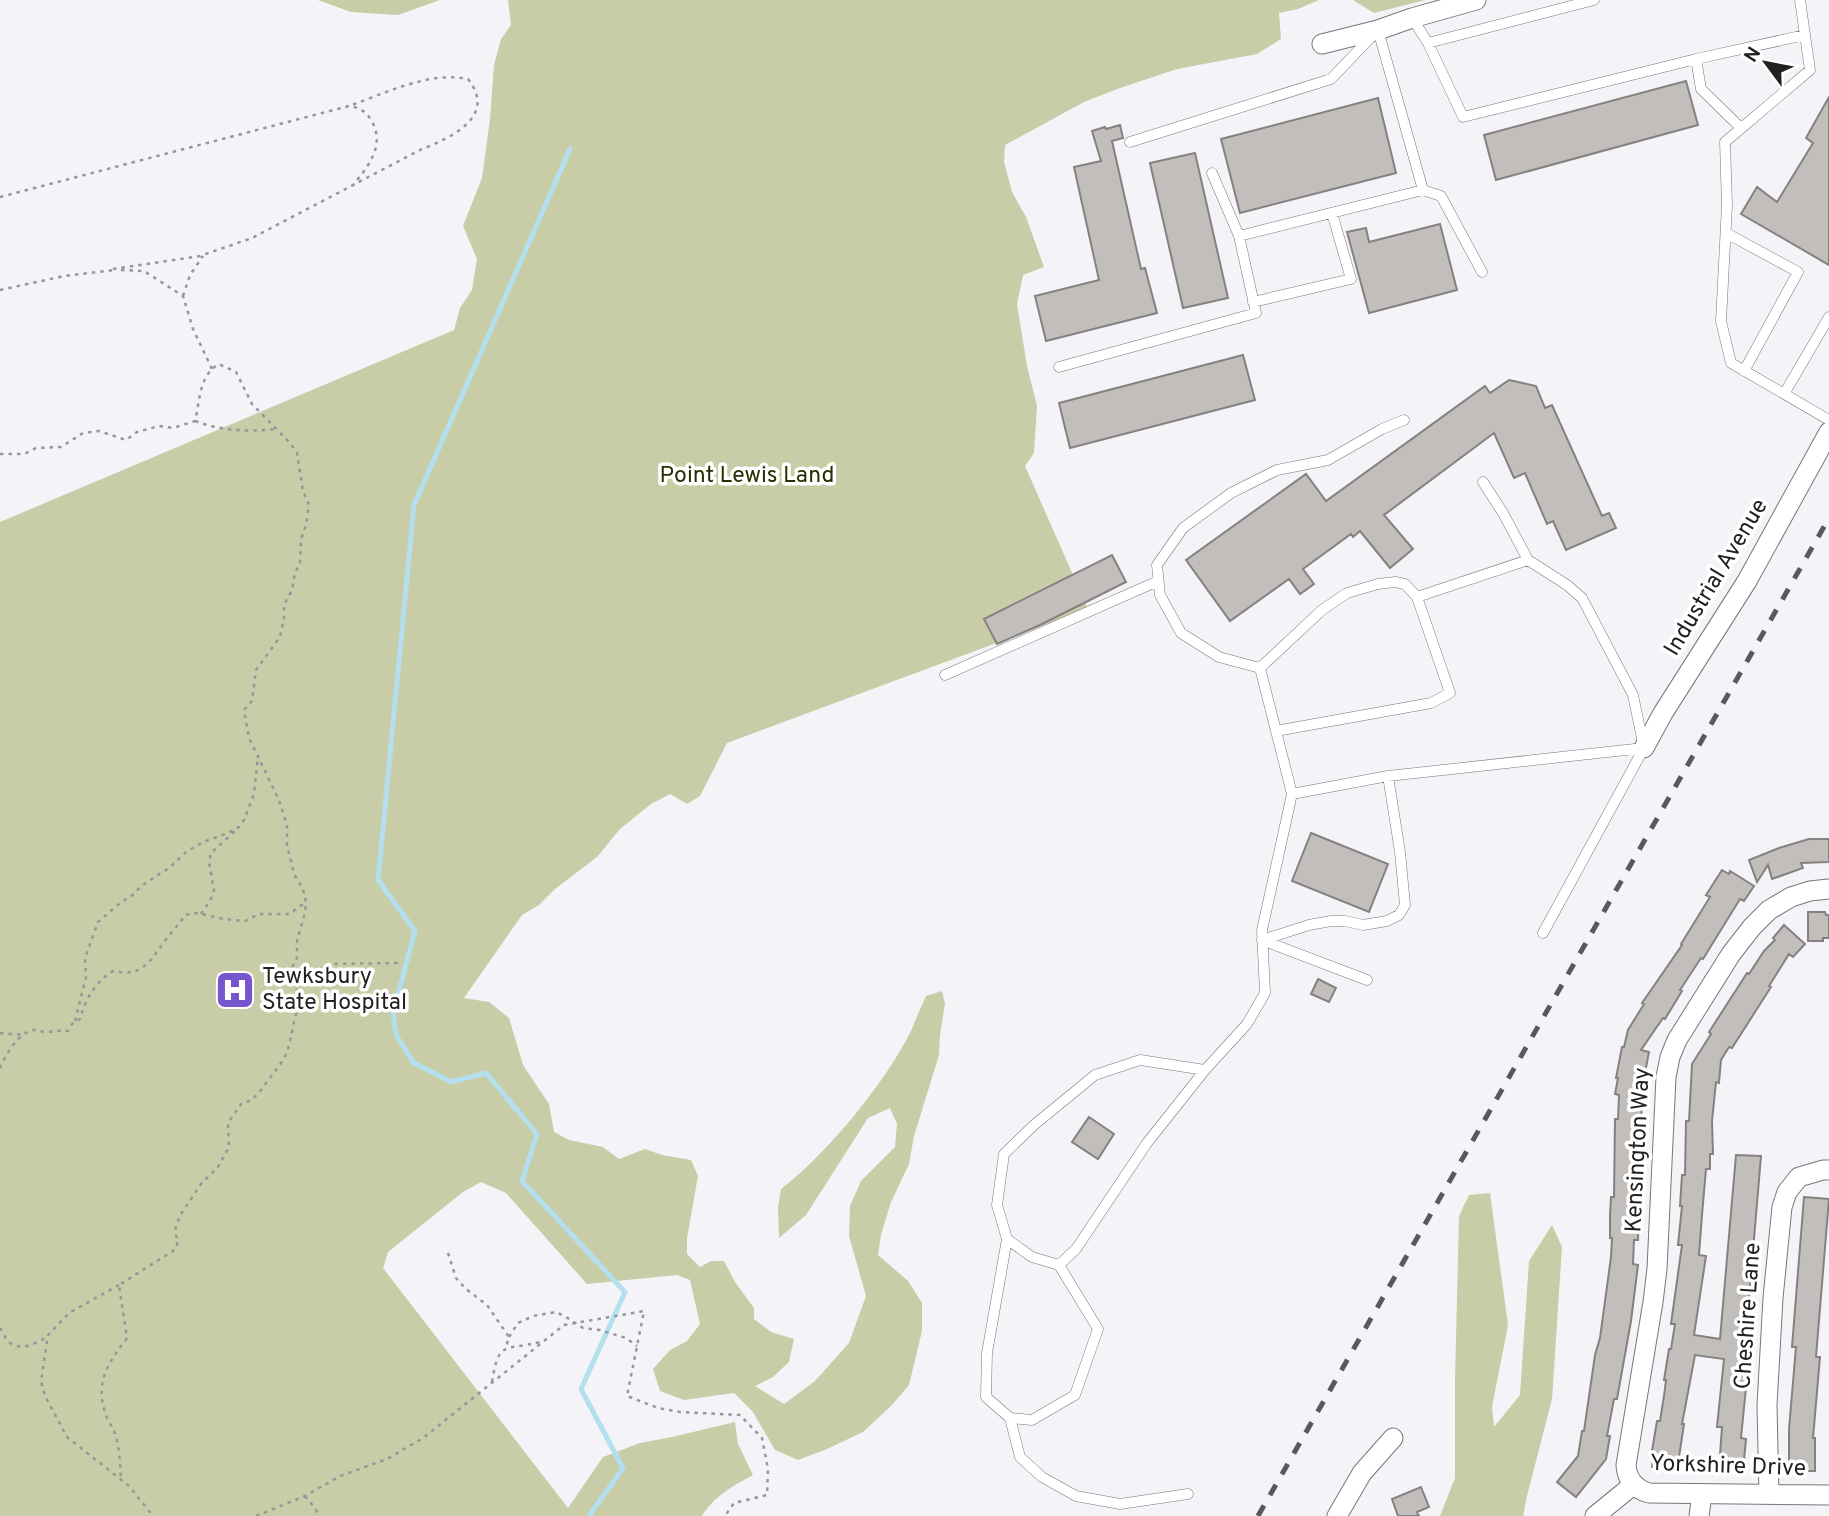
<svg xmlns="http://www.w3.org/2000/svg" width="1829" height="1516" viewBox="0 0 1829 1516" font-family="Overpass,sans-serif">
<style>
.green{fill:#c8cca7}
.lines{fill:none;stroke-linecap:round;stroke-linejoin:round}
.stream{stroke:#b4dfef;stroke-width:5}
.building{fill:#c1bebc;stroke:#858180;stroke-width:2}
.service-casing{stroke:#777679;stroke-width:11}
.minor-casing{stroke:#777679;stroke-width:21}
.path{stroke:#979799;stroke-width:2.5;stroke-dasharray:3.5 5;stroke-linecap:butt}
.service{stroke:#fff;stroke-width:10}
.minor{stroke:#fff;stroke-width:19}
.rail{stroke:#59595b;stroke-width:5;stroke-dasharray:12 12;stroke-linecap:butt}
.labels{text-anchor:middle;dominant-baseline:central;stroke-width:7;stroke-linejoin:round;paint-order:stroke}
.park-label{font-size:23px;fill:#2b2d00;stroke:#fff}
.street-label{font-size:23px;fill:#212122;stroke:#fff}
.poi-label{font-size:23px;fill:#212122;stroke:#fff;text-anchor:start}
</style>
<rect width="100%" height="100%" fill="#f4f4f8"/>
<path class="green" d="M318,0h122l-42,15 -47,-3z
M508,0h811l-21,9 -19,4 2,26 -24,15 -80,15 -57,19 -36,14 -79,43 -1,17 8,30 14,25 18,50 -21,8 -6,29 10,62 10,40 -3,47 -9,13 63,143 -361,134 -27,53 -13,8 -17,-10 -19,10 -31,25 -23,28 -42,32 -16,16 -17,10 -58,83 25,4 20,16 14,47 26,39 5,28 15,8 34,7 16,12 26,-10 17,6 29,5 7,16 -11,62v16l13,13 11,-6h13l11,21 19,26v11l17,13 23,7 -5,23 -16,15 -18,9 29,18 31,-23 34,-38 17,-47 -17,-60 1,-30 11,-25 34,-34 2,-23 -7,-16 -22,10 -62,97 -27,23 -1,-31 3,-18c46,-35 104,-106 130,-158 5,-12 10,-24 15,-35l16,-5 3,13 -5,31 -1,20 -25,81 -5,28 -18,38 -10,33 -3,20 30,26 14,22v28l-13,54 -17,20 -29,27 -36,17 -29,11 -23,-10 -22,-38 -19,-19 -50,7 -24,-9 -7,-22 17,-19 17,-9 13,-17 -10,-44 -13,-5 -90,9 -81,-91 -25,-11 -18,10 -75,60 -5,16 185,240 35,-51 37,-14 32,-6 63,-15 3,22 15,31c-20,11 -39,21 -51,41h-702v-994l454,-192 6,-22 12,-18 5,-31 -14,-33 19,-48 8,-59 4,-54 7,-26 10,-14z
M1353,0h72l-51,13z
M1490,1193l18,132 -16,82 2,20 26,-32 9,-134 23,-36 10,22 -10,152 -25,97 -4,20h-83l15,-38v-100l4,-162 10,-21z"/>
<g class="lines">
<path class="stream" d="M570,149l-156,356 -36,375 37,51 -22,82 3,22 18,28 37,19 35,-9 51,61 -15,47 103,111 -44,97 42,79 -34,48"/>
</g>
<path class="building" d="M1686,81l12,44 -202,55 -12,-45z
M1829,97v168l-88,-51 16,-27 20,15 36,-59 -7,-5z
M1378,98l18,75 -156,40 -19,-74z
M1120,125l3,13 -11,3 29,128 4,-1 12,45 -111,28 -11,-45 64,-16 -25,-113 27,-6 -9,-30 13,-4 1,2z
M1195,153l33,145 -45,10 -33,-145z
M1440,224l17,66 -88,23 -22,-81 19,-4 3,14z
M1243,355l12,45 -185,48 -11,-45z
M1509,380l27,6 9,22 7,-3 50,111 7,-3 7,15 -50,22 -13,-29 -6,3 -22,-51 -11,5 -20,-45 -110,82 29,34 -23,19 -30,-37 -7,6 -2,-3 -48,35 11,15 -14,10 -11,-15 -59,42 -44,-61 120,-86 20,27 159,-115 5,7z
M1112,555l14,27 -86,43 -43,19 -13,-25z
M1311,833l77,31 -19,48 -77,-31z
M1809,839h20v23l-28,1 2,5 -31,11 -4,-14 -11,17 -8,-22 30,-12z
M1722,870l7,4 1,-3 24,15 -10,15 -4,-2 -37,60 -2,-1 -21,32 2,1 -17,28 -2,-1 -22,32 8,2 -10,52h3l-1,16h2v24l-1,18 -3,-1 -2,37 2,1 -1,41h-4l-1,24 5,1 -7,56 -14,78h-3l-7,37h3l-4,23 -30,38 -19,-15 21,-26 4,-25h2l11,-76 5,-17 11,-81 1,-19h-2v-23l1,-18h3l1,-78h3l1,-24 -4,-1 3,-16h-2l6,-31h2l4,-17 16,-26 -2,-1 40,-58 -1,-1 29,-47 -4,-2z
M1808,912h17l1,3h3v23h-6v3h-15z
M1784,925l21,19 -12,13 -4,-3 -20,32 2,1 -39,61 -3,-1 -8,13 -2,23 -3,-1 -4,39 1,33h-3v15h-4l-4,46 -3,40 7,1 -12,79 26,4 16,-184 25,1 -17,201h5l-8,81 5,1 -3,32 -24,-2 3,-42h-5l7,-68 -29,-4 -13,69h2l-5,33h-3l-2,13 -22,-3 2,-15 -2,-1 5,-30h3l4,-25 2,-16h-2l5,-31h2l4,-25h-4l11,-79h-4l4,-39h-2l2,-31h3l1,-54h3l3,-57 19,-30 -2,-2 38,-59 2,1 15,-23 11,-11 -2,-2z
M1318,979l18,9 -7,14 -18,-8z
M1089,1117l25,17 -16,25 -26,-17z
M1804,1197l25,2 -13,158h4l-7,81h2v33h-26v-42l7,-82h-4z
M1421,1487l8,20 -12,5 2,4h-21l-6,-17z"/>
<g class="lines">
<g class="service-casing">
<path id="service" d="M1800,0l10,70 -85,72 2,63 -6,116 10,42 98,57
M1412,18l16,25 166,-43
M1428,43l35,74 233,-58 109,-24
M1696,59l5,30 40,39
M1130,142l201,-63 42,-44
M1212,173l27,63
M1423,190l18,6 41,76
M1726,233l72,39 -54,99
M1253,302l98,-23 -19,-66
M1059,367l197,-54 -17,-77 184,-46 -45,-160
M1784,394l45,-77
M1528,560l39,25 15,13 51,97 11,53 -101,185
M1260,668l32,126 96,-18 256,-28
M1260,668l-41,-11 -38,-24 -21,-38 -3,-30 26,-37 48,-35 46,-23 51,-10 54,-31 22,-9
M1260,668l62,-58 25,-17 31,-9 17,-2 10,2 12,13
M945,675l213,-94
M1276,731l155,-28 19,-10 -33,-96 111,-37 -25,-47 -20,-31
M1262,940l47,-15 22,-4h14l18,4 24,-4 12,-6 6,-10 -5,-53 -12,-76
M1262,940l105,40
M1205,1070l-65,-10 -45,15 -61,50 -30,29 -7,51 10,34 25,18 27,8 17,-16 71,-106 58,-73 42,-46 18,-31 -3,-63 30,-136
M1007,1239l-20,114 -1,44 24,21 22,2 43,-25 23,-66 -39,-64
M1010,1418l10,39 22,20 34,19 44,8 68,-10"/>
</g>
<g class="minor-casing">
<path id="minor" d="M1322,44l56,-14 34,-12 64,-18
M1644,748l19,-35 84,-132 82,-149
M1829,889l-19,2 -19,6 -22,13 -17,17 -21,27 -54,86 -7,17 -4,20 -9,192 -4,33 -27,163c1,15 9,24 23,28l180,2
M1769,1494l-2,-89 6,-107 9,-91 5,-15 12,-15 24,-7h6
M1337,1516l25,-43 31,-35
M1595,1516l38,-31
M1699,1516l3,-22"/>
</g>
<path class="path" d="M0,197l349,-91c9,1 17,5 22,14 15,24 -2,46 -18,65
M113,269l87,-13 52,-18 168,-88c30,-12 78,-33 48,-71 -39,-8 -82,14 -119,27
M121,270l23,1 39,25 10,33 19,40
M0,290l64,-14 51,-6
M183,296l7,-21 13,-19
M195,421c27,10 52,11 81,8
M0,454h24l12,-6 25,-1 22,-14 16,-2 27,9 11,-8 22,-6 14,2 22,-7c5,-20 4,-46 24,-57l17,8 16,32 39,40 6,9 6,38 6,14 -3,20 -5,14 -1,24 -5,10 -3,17 -8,15v14l-4,18 -24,33 -4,31 -8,9 5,28 30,62 8,25v20l7,29 9,15 3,13 -1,11 -8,28v17l-5,10 8,37 -5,12 -6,29 -5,13 -23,31 -9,10 -11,4 -13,19 1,24 -11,20 -17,17 -20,30 -5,12 -1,8 3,6 -2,9 -57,36 8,53c-18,24 -32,43 -22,74 2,9 9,16 11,25 4,14 4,29 5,44
M201,914l10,-15 3,-9 -5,-28 2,-9 24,-22
M295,979l36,-15 68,-1
M75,1021l11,-44 -1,-19 13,-36 22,-19 14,-9 7,-8 28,-18 17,-16 17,-10 25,-9 11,-6 5,-7 10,-26 4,-38
M0,1033l25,2
M0,1068c6,-13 18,-36 34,-38 3,-1 7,2 11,2 8,0 14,-2 23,-1l4,-7 8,-5c5,-19 16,-38 33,-48 31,7 38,-12 54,-33 6,-8 13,-14 18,-23l12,-2 27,6 21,2 14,-7h30l17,-12
M448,1253l8,25 10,11 21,16 22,32 -3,10
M119,1285l-50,28 -21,22 -7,46 4,15 22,41 62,49 24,30
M0,1328c3,4 5,11 9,14 12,10 28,1 39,-6
M509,1337l9,-14 15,-7 23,-4 10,5 17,11 17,2 26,8 11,8
M492,1382c7,-42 11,-31 48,-40
M305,1496l10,12 4,8
M256,1516l49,-20 35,-20 47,-17 36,-21 141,-113 80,-14 -17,85 31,12 22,4 60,3 22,23 6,31 -1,26 -33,8 -9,13"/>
<use href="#service" class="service"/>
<use href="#minor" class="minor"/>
<path class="rail" d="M1258,1516l571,-998"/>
</g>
<defs>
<g id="hospital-square" transform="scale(2.0125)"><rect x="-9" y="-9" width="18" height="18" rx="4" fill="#7655ce" stroke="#fff"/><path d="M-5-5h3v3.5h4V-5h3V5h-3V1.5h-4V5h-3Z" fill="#fff"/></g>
</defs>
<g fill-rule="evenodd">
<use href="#hospital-square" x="235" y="990"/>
</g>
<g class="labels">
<g class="park-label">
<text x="747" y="476">Point Lewis Land</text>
</g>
<g class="street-label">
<text transform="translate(1717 578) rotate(-59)">Industrial Avenue</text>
<text transform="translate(1639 1150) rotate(-87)">Kensington Way</text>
<text transform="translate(1749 1316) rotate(-86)">Cheshire Lane</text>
<text transform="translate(1728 1467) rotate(2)">Yorkshire Drive</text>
</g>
<g class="poi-label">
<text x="262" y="977">Tewksbury<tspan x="262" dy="26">State Hospital</tspan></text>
</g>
</g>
<g transform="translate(1766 63) rotate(302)" stroke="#ffffff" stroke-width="5" paint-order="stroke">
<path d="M0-5L12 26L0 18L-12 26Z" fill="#212122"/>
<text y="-10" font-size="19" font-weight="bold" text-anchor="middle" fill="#212122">N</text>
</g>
</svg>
